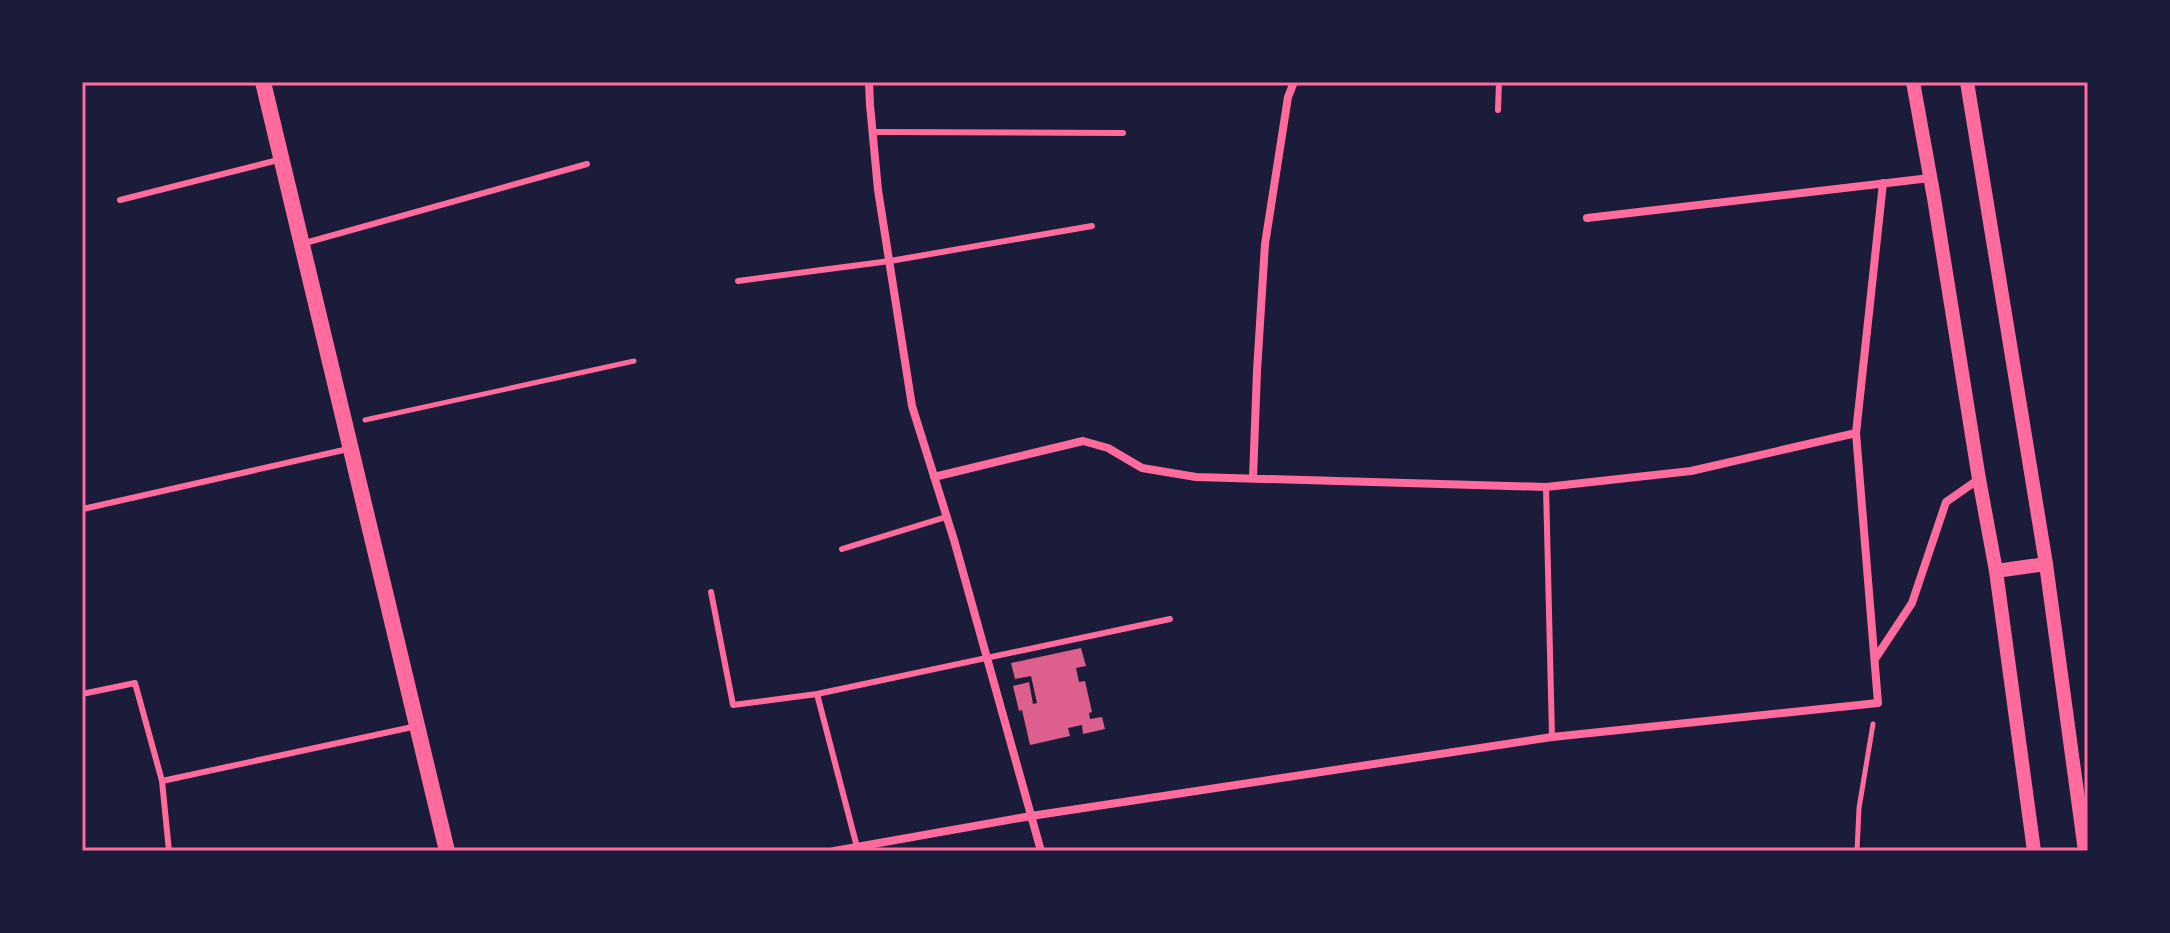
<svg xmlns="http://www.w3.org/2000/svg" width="2170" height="933" viewBox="0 0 2170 933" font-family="Ubuntu,sans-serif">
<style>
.building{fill:#dd5f8e}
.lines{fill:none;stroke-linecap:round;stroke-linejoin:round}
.path{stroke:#ff6b9d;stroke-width:5}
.service{stroke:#ff6b9d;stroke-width:6}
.minor{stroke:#ff6b9d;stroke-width:8}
.tertiary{stroke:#ff6b9d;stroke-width:14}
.secondary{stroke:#ff6b9d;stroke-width:16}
.neatline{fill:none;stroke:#ff6b9d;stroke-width:3}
</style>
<rect width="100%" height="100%" fill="#1b1b3a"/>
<path class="building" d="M1081,648l5,18 -10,2 3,14 6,-1 7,31 -3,1 1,6 12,-2 3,12 -22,5 -1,-9 -14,3 2,8 -40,9 -8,-35 -3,1 -6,-25 16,-4 4,22 4,-1 -6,-27 -16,3 -4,-16z"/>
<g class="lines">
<path class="path" d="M365,420l269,-59
M1857,851l2,-43 14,-84"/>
<path class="service" d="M1498,110l1,-28
M872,132l251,1
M120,200l158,-40
M305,243l282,-79
M738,281l152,-20 202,-35
M1546,487l6,250
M82,504l1,5 265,-60
M842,549l104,-32
M711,592l22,113 84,-11 353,-75
M82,694l53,-11 27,98 7,70
M817,694l40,153
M162,781l255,-55"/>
<path class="minor" d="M869,82l1,23 8,85 34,216 42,134 87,311
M1587,218l343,-40
M934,477l149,-36 25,7 34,20 54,9 350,10 145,-16 165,-38 27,-250
M1253,478l4,-107 8,-127 23,-147 6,-15
M1875,659l37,-56 34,-101 33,-23
M834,851l197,-35 521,-79 326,-34 -22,-270"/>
<path class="tertiary" d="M1913,82l21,116 45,281 17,92 38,280
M1967,82l79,482 39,287
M1996,571l50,-7"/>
<path class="secondary" d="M263,82l184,769"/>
</g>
<rect width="2170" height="933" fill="none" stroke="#1b1b3a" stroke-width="168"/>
<rect x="84" y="84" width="2002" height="765" class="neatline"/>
</svg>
